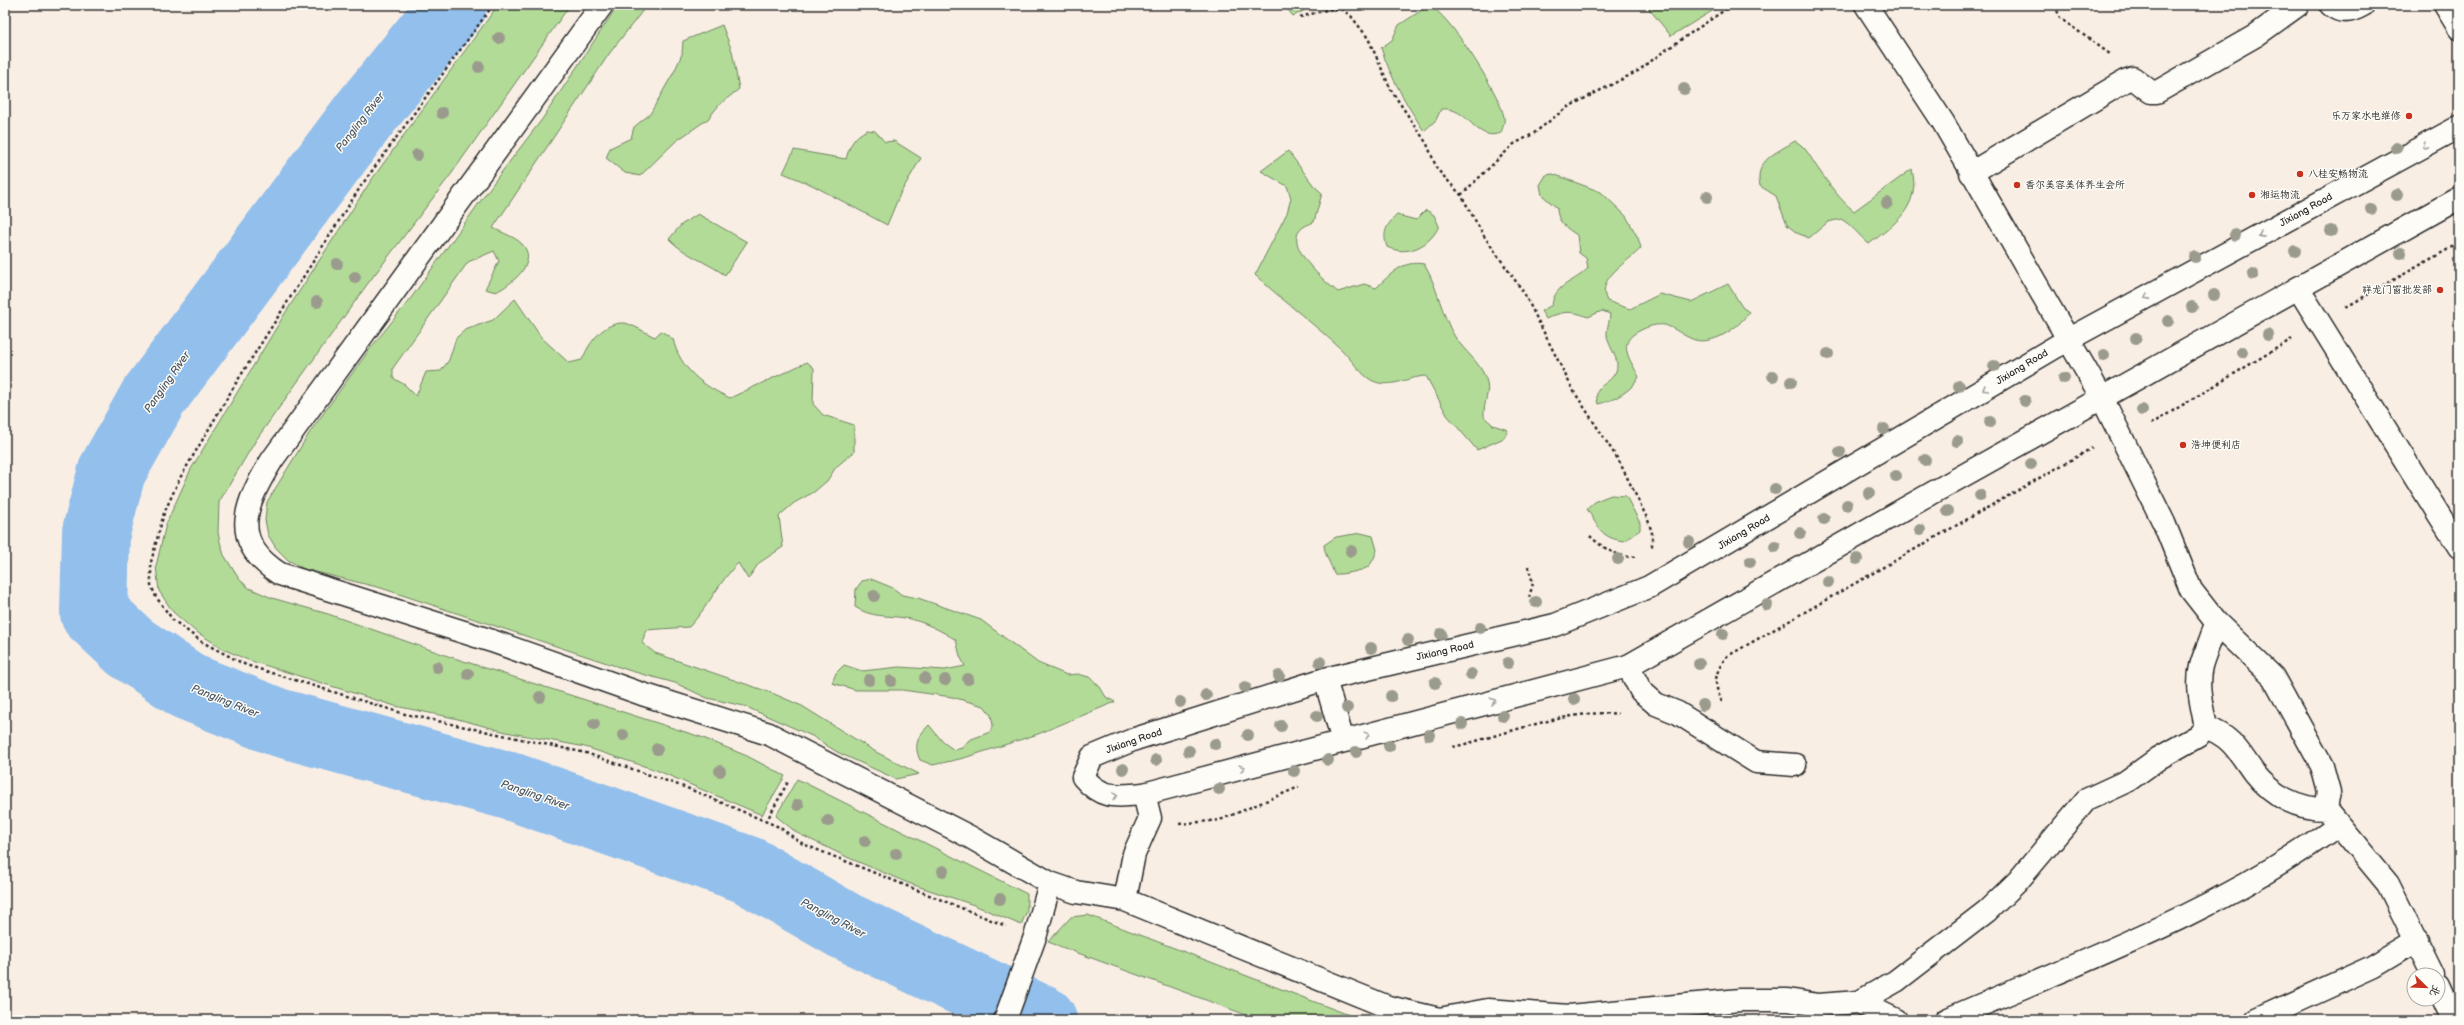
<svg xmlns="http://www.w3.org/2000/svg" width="2464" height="1025" viewBox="0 0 2464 1025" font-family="'Balsamiq Sans','LXGW WenKai TC',sans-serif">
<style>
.green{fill:#b2db97;stroke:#6e8361}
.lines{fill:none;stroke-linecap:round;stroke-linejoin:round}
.river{stroke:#92bfec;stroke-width:68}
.minor-casing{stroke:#2b2b2b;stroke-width:25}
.major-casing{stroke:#2b2b2b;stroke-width:25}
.path{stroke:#2b2b2b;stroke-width:2.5;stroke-dasharray:3 3;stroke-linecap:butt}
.minor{stroke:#fdfcf7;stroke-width:22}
.major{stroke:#fdfcf7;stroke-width:22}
.tree{fill:#9a9b8d}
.oneway{stroke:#9e9e9b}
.poi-dot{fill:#c8321e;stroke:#fdfcf7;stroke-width:1.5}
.labels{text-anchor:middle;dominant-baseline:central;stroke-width:3;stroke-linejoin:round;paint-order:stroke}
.poi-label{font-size:10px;fill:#2b2b2b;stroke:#fdfcf7;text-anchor:start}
.street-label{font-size:10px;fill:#2b2b2b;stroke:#fdfcf7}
.water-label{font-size:11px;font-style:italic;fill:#4a5765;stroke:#fdfcf7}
</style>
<rect width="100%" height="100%" fill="#f9eee4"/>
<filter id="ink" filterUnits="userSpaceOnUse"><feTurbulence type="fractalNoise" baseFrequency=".025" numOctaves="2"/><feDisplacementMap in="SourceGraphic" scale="8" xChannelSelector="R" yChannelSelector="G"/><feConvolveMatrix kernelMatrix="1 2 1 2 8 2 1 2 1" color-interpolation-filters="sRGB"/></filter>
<g filter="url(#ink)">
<path class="green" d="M498,5h72l-118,168 -86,113 -110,154 -37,62 -1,30 2,10 4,13 15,24 10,9 23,10 56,16 123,43 250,80 46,19 38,20 -23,39 -106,-45 -71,-23 -79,-15 -52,-14 -59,-12 -147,-46 -23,-10 -30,-19 -22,-19 -14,-21 -3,-25 10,-42 25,-55 93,-154 86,-133z
M618,5h29l-38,49 -116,174c9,5 21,8 29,16 18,19 -12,41 -26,48l-11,-3 14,-28 -5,-10 -26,11 -75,106v10l12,7 11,11 10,-24 15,-1 8,-11 7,-22 9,-8 28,-10 22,-21 26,38 28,26 13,-3c7,-17 21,-38 42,-37 6,0 24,11 31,14l6,-6 12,8c7,30 30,47 57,59l77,-36 7,6 -1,36 10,11 31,10v27l-18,15 -9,14 -13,11 -20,11 -15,13 4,31 -24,16 -11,16 -10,-16c-19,19 -30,44 -49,64l-43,3 -4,13 13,10 117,40 30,13 74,46 43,22 -23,5 -59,-27 -25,-16 -68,-30 -37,-8 -32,-15 -44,-12 -250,-83 -77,-19 -16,-9 -12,-12 -8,-13 -3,-15 2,-18 43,-70 59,-82 42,-52 86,-120 46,-60z
M1284,5h32l-23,11z
M1646,5h76l-51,31z
M1425,8c3,0 7,0 9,1 17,9 69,90 70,109 1,5 -2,11 -3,15 -27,10 -31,-27 -60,-24l-5,11 -12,11c-18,-27 -33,-53 -43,-83l11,-8 7,-15z
M722,25l10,26 7,38 -20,16 -11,14 -32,22 -36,35 -15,-3 -19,-15 4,-10 21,-10 3,-11 16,-13 25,-44 7,-16 1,-13z
M867,130l8,1 10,11 9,-1 27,17 -21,36 -13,31 -75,-40 -29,-12 11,-23 52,9c4,-14 7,-22 21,-29z
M1795,141c13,7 15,17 24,29 10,14 21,30 35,41l58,-42c9,38 -17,55 -43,75 -10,-8 -17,-19 -28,-25l-13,3 -19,16 -12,-5 -10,-8 -11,-29 -16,-10c-6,-26 16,-33 35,-45z
M1288,151l26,35 8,7 -8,29c-4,2 -11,4 -14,8 -15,17 25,52 38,62l26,-8 12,4c15,-14 26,-28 48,-24 14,23 17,50 31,73 10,15 25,25 31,42 5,13 -3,23 -2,38l9,8 15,5 -4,8 -27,12 -30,-35 -21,-39c-19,1 -35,13 -53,5 -10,-4 -24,-24 -32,-32 -28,-26 -58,-48 -86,-74l32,-62 4,-15 -4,-12 -26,-15z
M1553,174l48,18 25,24 12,22 3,10c-13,15 -46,29 -34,53l23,8 30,-15 31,8 37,-18 14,23 7,5c-10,16 -38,35 -57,27 -10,-4 -17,-11 -27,-14 -9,-1 -16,1 -24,5 -26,12 -11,29 -2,47 -7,14 -26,24 -41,27 -6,-21 11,-17 18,-33 5,-13 -10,-26 -9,-38 0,-7 3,-12 3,-19l-8,-3 -14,6c-17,-7 -26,-6 -42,2l-5,-8 11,-6c3,-22 23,-22 36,-37l-2,-10 -7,-5 -2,-18c-11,-7 -20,-13 -20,-27l-15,-13 -2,-10 6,-10z
M1426,210l8,5 5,11c-9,20 -32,31 -52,21 -5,-14 -1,-22 10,-32l19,5z
M698,214l49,28 -22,33c-18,-13 -41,-20 -56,-36l12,-14z
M1611,495l15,1 14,27v7l-16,11c-24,-3 -25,-14 -37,-32l9,-8z
M1361,533l12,3 4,14c-2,6 -4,12 -9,17 -6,4 -27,8 -34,7 -3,-11 -9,-17 -10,-29l12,-8z
M871,579l22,9 9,7 16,3 63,22 57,43 29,12 11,-1 11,3 11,10 6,10 9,5 -77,32 -74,24 -31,7 -13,-5c-7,-15 -2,-24 9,-35l14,17 11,8 8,-2 7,-8 21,-8 3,-7 -2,-10 -7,-9 -32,-9 -50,-7h-46l-24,-7 4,-10 8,-8 18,6 37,-4 46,3 20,-4 -5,-10 -4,-16c-14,-9 -33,-19 -51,-22 -18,-3 -33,0 -50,-11l1,-18 6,-8z
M797,779l230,115v17l-6,14 -47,-20 -66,-22 -59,-25 -52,-25 -21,-17z
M1088,915l274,105h-102l-212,-78 23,-25z"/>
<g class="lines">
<path class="river" d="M453,5l-88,109 -212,284 -41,73 -16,61 -2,81 36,34 59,40 88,35 236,65 235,83 97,56 198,94"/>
<g class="minor-casing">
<path id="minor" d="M602,5l-330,455c-27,44 -44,81 8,114l212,67 150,53 127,40 201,103 80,46 26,9 49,8 263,107 51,12 49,-9 81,6 171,-16h48l30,5 41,-3 37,-21 91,-70 30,-29 69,-82 41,-19 32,-23 39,-22 8,-9
M1866,5l77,117 159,276 62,125 27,67 25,32 57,55 49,89 7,26 -3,17 62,75 45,91
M2331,5c10,9 20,7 32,0
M2445,5l14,23
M1971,173l154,-92 8,-3 18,14h6l98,-56 43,-31
M2298,288l161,259
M2216,622c-3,15 -11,29 -15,44 -5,20 1,41 5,61 27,11 32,24 48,46 18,23 44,36 72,36
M1628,666l13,25 15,13 22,9 78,49 39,3
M1125,900l9,-46 16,-36 -6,-24
M2438,987l15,33
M1859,1002l37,18
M1005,1020l31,-86 14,-51
M1946,1020c133,-58 274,-108 392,-195
M2256,1020l116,-53 45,-27"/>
</g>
<g class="major-casing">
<path id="major" d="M2459,127l-390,212 -420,248 -94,38 -230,54 -190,60 -43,18 -9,20c19,23 34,19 61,17l484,-128 306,-174 525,-294
M1325,679l18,62"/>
</g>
<path class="path" d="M493,5l-132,181 -125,197 -56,95 -16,35 -13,49v23l5,12 17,23 29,22 44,23 159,49 181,39 101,35 92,39 24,17 203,82
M2055,5l5,13 50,36
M1300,17l30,-8h11l10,7 17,22 23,52 36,54 10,25 24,26 23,41 40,57 49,97 46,71 29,59 4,13v15
M1461,195l53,-51 19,-10 33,-26 72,-37 25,-19 69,-47
M2346,307l113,-64
M2151,424l141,-85
M1590,536c11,11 31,24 47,20
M1528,566l5,17 -4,15
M1722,702c-9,-20 -8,-27 4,-45l366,-209
M1453,747c48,-11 117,-39 165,-33
M766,822l23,-42
M1179,824l41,-4 79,-33"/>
<use href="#minor" class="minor"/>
<use href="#major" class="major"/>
</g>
<g class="tree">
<circle cx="499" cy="38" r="6"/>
<circle cx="479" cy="67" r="6"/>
<circle cx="1684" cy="89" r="6"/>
<circle cx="442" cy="113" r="6"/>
<circle cx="2396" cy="148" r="6"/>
<circle cx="417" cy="155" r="6"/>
<circle cx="2397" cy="195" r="6"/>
<circle cx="1707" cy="197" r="6"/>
<circle cx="1887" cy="203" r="6"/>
<circle cx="2371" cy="209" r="6"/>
<circle cx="2331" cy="231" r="6"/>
<circle cx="2235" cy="235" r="6"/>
<circle cx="2295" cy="251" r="6"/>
<circle cx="2401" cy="253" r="6"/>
<circle cx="2195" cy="257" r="6"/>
<circle cx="337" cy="264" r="6"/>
<circle cx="2253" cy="274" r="6"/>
<circle cx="355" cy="277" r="6"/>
<circle cx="2214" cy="295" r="6"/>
<circle cx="317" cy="302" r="6"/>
<circle cx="2192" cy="307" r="6"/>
<circle cx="2168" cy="321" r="6"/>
<circle cx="2268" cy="335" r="6"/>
<circle cx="2136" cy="338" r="6"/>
<circle cx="2242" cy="352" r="6"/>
<circle cx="1828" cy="354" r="6"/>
<circle cx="2104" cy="355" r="6"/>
<circle cx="1994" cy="366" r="6"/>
<circle cx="1773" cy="376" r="6"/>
<circle cx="2064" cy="378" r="6"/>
<circle cx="1791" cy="382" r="6"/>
<circle cx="1959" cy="386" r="6"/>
<circle cx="2025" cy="401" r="6"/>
<circle cx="2142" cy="410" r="6"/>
<circle cx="1990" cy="422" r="6"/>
<circle cx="1884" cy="429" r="6"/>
<circle cx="1957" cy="441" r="6"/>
<circle cx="1840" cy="452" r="6"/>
<circle cx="1925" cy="460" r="6"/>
<circle cx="2031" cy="464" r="6"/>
<circle cx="1896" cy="476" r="6"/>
<circle cx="1775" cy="489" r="6"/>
<circle cx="1869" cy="493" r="6"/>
<circle cx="1980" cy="495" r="6"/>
<circle cx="1847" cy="505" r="6"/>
<circle cx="1948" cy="511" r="6"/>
<circle cx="1824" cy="519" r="6"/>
<circle cx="1920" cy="530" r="6"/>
<circle cx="1800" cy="533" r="6"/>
<circle cx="1689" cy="542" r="6"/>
<circle cx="1775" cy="547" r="6"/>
<circle cx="1351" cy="551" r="6"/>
<circle cx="1618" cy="559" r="6"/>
<circle cx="1857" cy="559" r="6"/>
<circle cx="1750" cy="562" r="6"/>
<circle cx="1828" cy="582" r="6"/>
<circle cx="874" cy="596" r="6"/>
<circle cx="1536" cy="602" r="6"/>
<circle cx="1767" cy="605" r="6"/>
<circle cx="1480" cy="628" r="6"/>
<circle cx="1441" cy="634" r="6"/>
<circle cx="1723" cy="634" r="6"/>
<circle cx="1408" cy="640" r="6"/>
<circle cx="1371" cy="648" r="6"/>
<circle cx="1320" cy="662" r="6"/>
<circle cx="1508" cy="663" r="6"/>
<circle cx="1699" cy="664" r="6"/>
<circle cx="437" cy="667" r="6"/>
<circle cx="468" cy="674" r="6"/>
<circle cx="1471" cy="674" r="6"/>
<circle cx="1279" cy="676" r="6"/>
<circle cx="925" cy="678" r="6"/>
<circle cx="968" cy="679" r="6"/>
<circle cx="869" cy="680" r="6"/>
<circle cx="945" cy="680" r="6"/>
<circle cx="891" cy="681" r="6"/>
<circle cx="1435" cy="683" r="6"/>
<circle cx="1245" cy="687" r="6"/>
<circle cx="1206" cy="695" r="6"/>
<circle cx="1391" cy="696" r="6"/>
<circle cx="540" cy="697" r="6"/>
<circle cx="1574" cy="699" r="6"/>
<circle cx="1180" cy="702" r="6"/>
<circle cx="1703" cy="705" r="6"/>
<circle cx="1347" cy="708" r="6"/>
<circle cx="1317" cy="716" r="6"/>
<circle cx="1503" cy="716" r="6"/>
<circle cx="594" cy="724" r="6"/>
<circle cx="1462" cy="724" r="6"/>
<circle cx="1281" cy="726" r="6"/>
<circle cx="623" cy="735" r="6"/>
<circle cx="1248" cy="735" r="6"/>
<circle cx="1429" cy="735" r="6"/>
<circle cx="1215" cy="744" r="6"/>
<circle cx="1389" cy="746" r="6"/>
<circle cx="657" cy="749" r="6"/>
<circle cx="1189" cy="751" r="6"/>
<circle cx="1356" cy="752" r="6"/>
<circle cx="1156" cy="760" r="6"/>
<circle cx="1328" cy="760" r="6"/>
<circle cx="1123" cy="769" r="6"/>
<circle cx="720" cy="771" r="6"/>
<circle cx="1294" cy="771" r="6"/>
<circle cx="1219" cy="789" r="6"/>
<circle cx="798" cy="805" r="6"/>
<circle cx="828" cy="821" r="6"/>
<circle cx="865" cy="841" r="6"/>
<circle cx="896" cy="854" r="6"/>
<circle cx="943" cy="871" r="6"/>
<circle cx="1000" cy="899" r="6"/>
</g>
<defs><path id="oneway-chevron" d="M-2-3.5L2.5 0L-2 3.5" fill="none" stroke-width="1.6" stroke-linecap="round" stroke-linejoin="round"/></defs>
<g class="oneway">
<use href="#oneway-chevron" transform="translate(2425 146) rotate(151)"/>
<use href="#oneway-chevron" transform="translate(2261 235) rotate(151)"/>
<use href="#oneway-chevron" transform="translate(2147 297) rotate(151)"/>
<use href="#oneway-chevron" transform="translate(1985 389) rotate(149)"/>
<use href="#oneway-chevron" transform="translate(1493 701) rotate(-15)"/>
<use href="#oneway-chevron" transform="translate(1367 735) rotate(-15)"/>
<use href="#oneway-chevron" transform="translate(1242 768) rotate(-15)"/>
<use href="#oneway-chevron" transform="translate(1115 796) rotate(-2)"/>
</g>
</g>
<g class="poi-dot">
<circle cx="2409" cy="116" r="4"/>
<circle cx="2300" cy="174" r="4"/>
<circle cx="2017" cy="185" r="4"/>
<circle cx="2252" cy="195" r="4"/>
<circle cx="2440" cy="290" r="4"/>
<circle cx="2183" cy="445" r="4"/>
</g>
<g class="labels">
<g class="poi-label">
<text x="2401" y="116" text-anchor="end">乐万家水电维修</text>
<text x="2308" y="174">八桂安畅物流</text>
<text x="2025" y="185">香尔美容美体养生会所</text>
<text x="2260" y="195">湘运物流</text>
<text x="2432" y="290" text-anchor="end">祥龙门窗批发部</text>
<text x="2191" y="445">浩坤便利店</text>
</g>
<g class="street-label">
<text transform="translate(2306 210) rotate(-29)">Jixiang Road</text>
<text transform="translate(2022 367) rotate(-31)">Jixiang Road</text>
<text transform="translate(1744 532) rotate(-31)">Jixiang Road</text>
<text transform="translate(1445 651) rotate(-13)">Jixiang Road</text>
<text transform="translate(1134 741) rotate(-19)">Jixiang Road</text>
</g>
<g class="water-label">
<text transform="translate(360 122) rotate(-52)">Pangling River</text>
<text transform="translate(167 382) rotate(-55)">Pangling River</text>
<text transform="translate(225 701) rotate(22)">Pangling River</text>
<text transform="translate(535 795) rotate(19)">Pangling River</text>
<text transform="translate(833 918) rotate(28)">Pangling River</text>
</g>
</g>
<rect width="2464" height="1025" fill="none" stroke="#fdfcf7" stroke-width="20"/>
<rect x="10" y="10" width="2444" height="1005" fill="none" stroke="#2b2b2b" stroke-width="1.5" filter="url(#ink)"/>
<g transform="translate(2426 987) rotate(113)"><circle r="19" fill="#fdfcf7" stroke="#a9a8a5"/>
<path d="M0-3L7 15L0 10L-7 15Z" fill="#c8321e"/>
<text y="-6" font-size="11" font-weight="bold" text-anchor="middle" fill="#2b2b2b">北</text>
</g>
</svg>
